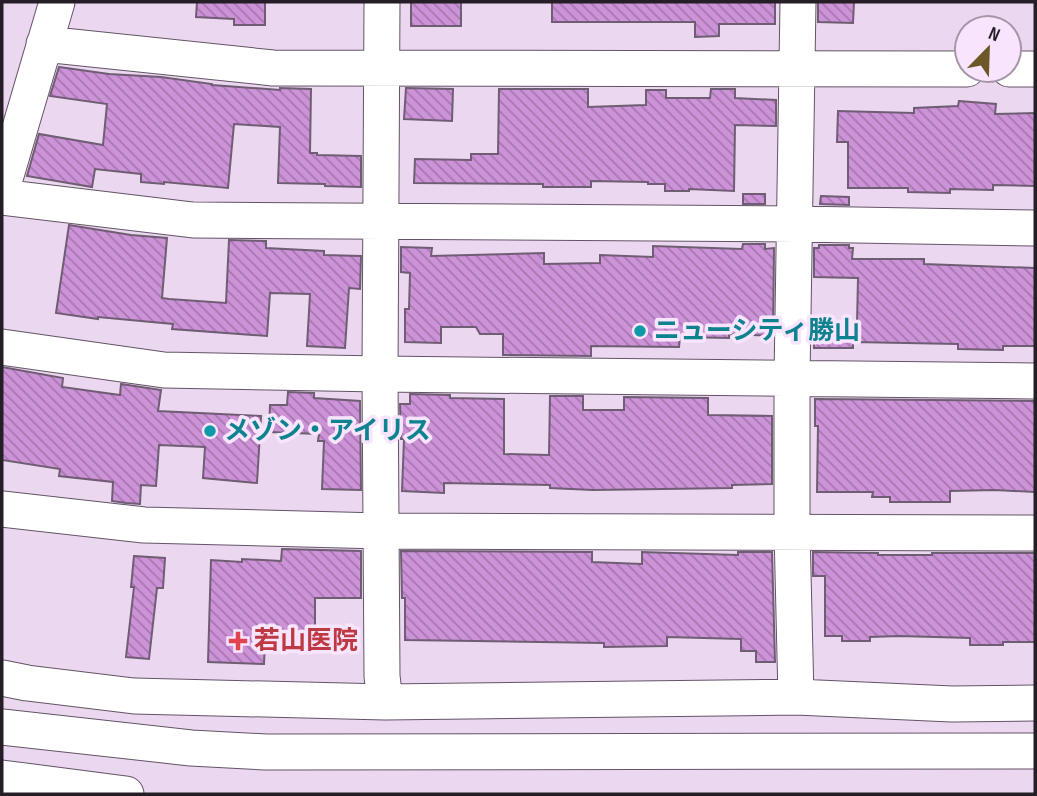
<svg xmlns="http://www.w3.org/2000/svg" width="1037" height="796" viewBox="0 0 1037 796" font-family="'Sofia Sans Condensed','Noto Sans JP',sans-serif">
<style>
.building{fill:url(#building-back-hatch);stroke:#6f5d73;stroke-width:2}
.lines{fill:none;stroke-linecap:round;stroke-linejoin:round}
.minor-casing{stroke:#645368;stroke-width:37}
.minor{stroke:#fff;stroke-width:35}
.culture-dot{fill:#0f9aa8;stroke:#f9e4fd;stroke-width:2.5}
.health-dot{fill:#e0444e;stroke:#f9e4fd;stroke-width:2.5}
.labels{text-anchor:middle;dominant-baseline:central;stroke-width:7;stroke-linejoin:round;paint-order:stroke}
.culture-label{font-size:26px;font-weight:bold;fill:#0d838f;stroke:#f9e4fd;text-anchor:start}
.health-label{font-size:26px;font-weight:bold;fill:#be3a42;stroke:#f9e4fd;text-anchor:start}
</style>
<defs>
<pattern id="building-back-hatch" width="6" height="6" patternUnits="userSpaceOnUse" patternTransform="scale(1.75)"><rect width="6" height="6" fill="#cd93d8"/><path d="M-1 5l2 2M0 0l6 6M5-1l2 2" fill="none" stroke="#a677af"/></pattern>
</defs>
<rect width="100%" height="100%" fill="#ecd7f0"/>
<path class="building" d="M197,2h68v23h-31v-6l-38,-2z
M411,2h50v24h-50z
M552,2h223v22h-56v12l-24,1v-15h-143z
M818,2h36l-1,21 -35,-1z
M59,67l50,7 52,3 51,7v1l68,5v-2l31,1 -1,64h7v2l44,1v31l-36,-1v-2l-47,-1 2,-56 -46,-3 -6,64 -64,-6v2l-23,-2v-8l-46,-5 -3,18 -65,-11 12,-42 64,11 4,-41 -57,-8z
M406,88l47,1 -1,32 -48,-2z
M499,89h89v18l58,-2v-15h20v8h44l1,-9h24v9l41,2v26l-41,-1 -1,66 -45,-2v2h-24v-7h-17v-2l-57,-1v6h-48v-3l-129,-1 1,-24 56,1v-6h27z
M959,101l37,3 -1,10 40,-1v73l-42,-1v5l-43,-1v4l-42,-1v-4h-60v-46h-11l1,-31 76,2v-5l44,-2z
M743,194h22v10h-22z
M821,196l28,1v8l-29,-1z
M69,225l62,10 36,3 -5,60 7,1 57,4 3,-63 37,1v7l58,3v4l37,1 -1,33 -11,-1 -4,60 -38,-2 3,-52 -40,-1 -3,43 -95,-7 1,-5 -75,-7v2l-42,-6z
M743,244h22v5l9,-1 -1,88 -44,-2v4l-49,-1 -1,10 -88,-1v10l-88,-1v-21h-23l-4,-7h-35v16l-36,-1v-33h4l1,-36 -9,-1v-25l31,1 -1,8 113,-3v11l56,-1v-8l53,2v-11l89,3z
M819,245h30v3h4l-1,11h72v5l111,4v78h-32v4l-45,-1v-5l-105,-2v6h-39v-24h43l1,-46 -44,-1v-29h5z
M2,367l61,11 -1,9 58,8 1,-11 40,6 -3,21 103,5 -4,67 -54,-5 2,-31 -46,-2 -3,41 -15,-1 -1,19 -14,-1 -14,-2 1,-19 -54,-6 1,-7 -58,-9z
M288,392l26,1v5l46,3 1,89 -39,-1 2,-48h-6l1,-7 -50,-2 1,-27h17z
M410,394l40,1v3l54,1v55l45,1 1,-59h33v14h41v-13l84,1v17l64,1v68l-40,1v3l-139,2 -43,-2v-3l-106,-2v10l-42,-2 2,-52h-3l-1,-35h10z
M815,399l220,2v91l-40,-2 -45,1v11h-60v-5h-18l1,-5h-56l1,-66h-3z
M282,549l79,2v47h-46v44l-50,-1 -1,23 -56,-2 3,-102 31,2v-3l39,2z
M401,551l191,1v10l50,2v-12l96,3v-3h34l3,110h-19v-11h-15v-12l-74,-2v9l-63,1v-4l-199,-3v-42h-3z
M813,552l65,1v2h54v-2h103v89h-32v3h-33v-7l-71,-2 -29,1v4h-28v-5h-17v-60h-12z
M134,556l31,2 -2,30h-6l-8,71 -23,-2 8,-70h-3z"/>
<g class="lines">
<g class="minor-casing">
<path id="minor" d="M382,2l-2,372 2,302 3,26
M44,44l229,24 694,1
M1009,69h26
M2,189l55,-187
M2,197l191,23 603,4 239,4
M2,347l162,23 216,4 655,7
M2,509l142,16 237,6 654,2
M2,678l25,5 107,13 251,6 411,-5 156,7 83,-1
M796,697l-4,-166v-153l6,-376
M2,727l189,21 75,4 769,-1
M2,778l124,16"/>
</g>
<use href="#minor" class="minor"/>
</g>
<g class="culture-dot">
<circle cx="640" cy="331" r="7"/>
<circle cx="210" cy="431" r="7"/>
</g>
<path class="health-dot" d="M234.5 630.5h7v7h7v7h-7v7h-7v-7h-7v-7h7z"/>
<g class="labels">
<g class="culture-label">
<text x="654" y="331">ニューシティ勝山</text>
<text x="224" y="431">メゾン・アイリス</text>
</g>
<g class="health-label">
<text x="254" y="641">若山医院</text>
</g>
</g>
<rect width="1037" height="796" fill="none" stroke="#261e27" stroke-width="7"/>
<g transform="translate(988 49) rotate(23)"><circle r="33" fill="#f9e4fd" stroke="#a595a7" stroke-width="2"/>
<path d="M0-5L12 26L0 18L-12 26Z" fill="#6b5826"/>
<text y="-10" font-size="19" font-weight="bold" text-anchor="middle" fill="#261e27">N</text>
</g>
</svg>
